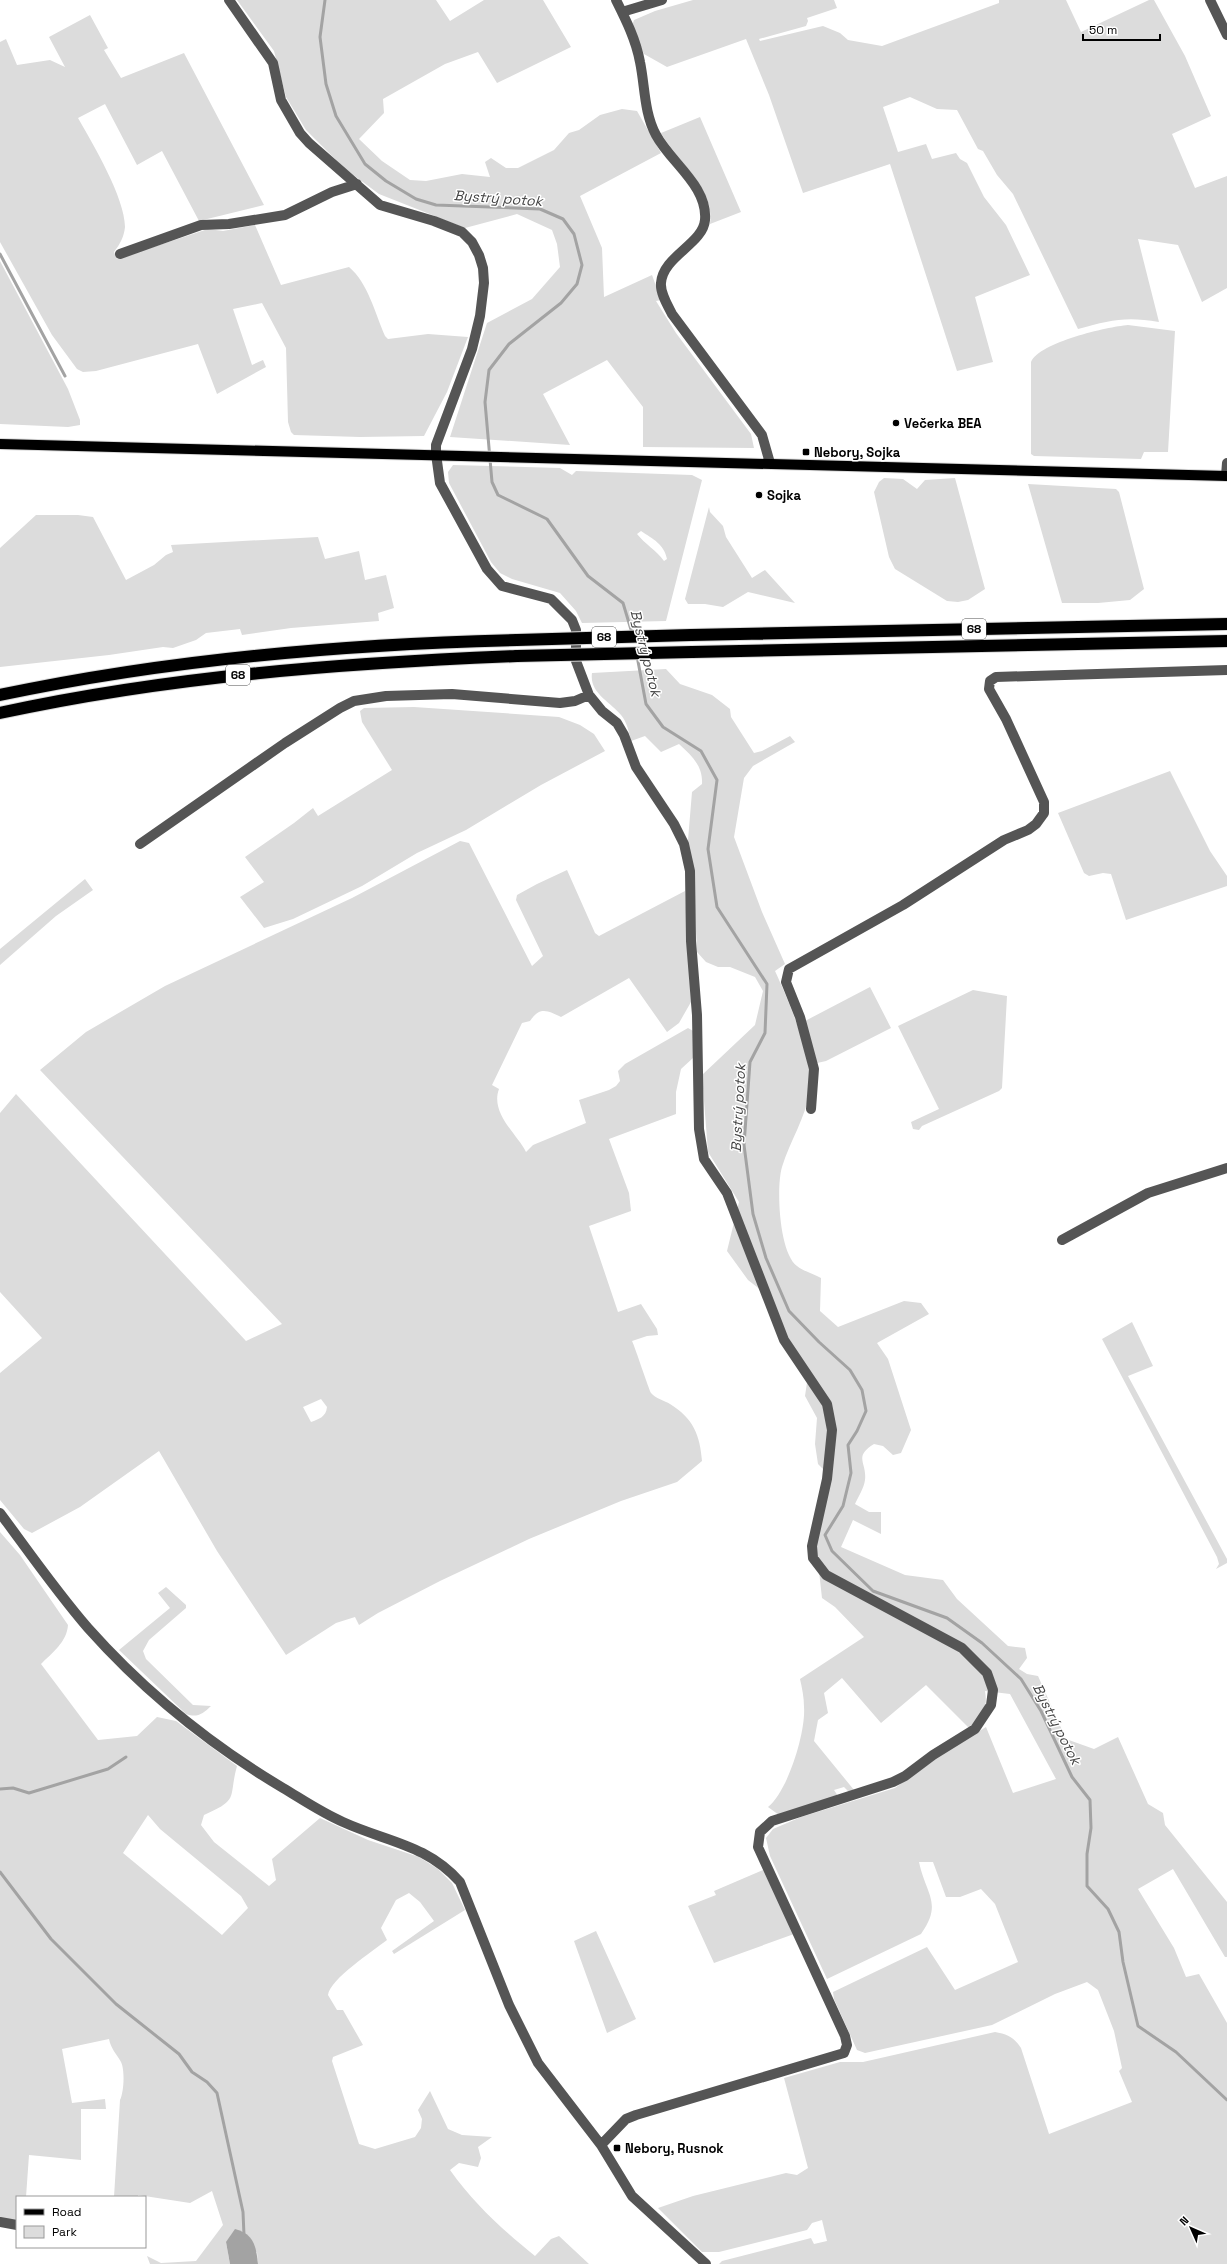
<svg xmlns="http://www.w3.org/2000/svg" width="1227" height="2264" viewBox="0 0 1227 2264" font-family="'Space Grotesk',sans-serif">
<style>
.green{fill:#dcdcdc;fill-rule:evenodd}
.water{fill:#a3a3a3}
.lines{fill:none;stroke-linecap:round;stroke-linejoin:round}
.stream{stroke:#a3a3a3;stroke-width:3}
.major-casing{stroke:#dbdbdb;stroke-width:12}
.highway-casing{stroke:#dbdbdb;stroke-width:14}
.minor{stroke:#555;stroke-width:10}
.major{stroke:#000;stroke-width:10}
.highway{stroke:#000;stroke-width:12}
.highway-bridge-casing{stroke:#dbdbdb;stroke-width:14;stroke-linecap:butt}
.highway-bridge{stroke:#000;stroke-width:12}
.poi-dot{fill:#000;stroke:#fff;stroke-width:1.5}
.labels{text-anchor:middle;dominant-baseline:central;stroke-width:3;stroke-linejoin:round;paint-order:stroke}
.shield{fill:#fff;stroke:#4c4c4c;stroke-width:1}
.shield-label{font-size:12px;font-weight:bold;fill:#000}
.poi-label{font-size:13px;font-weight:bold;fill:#000;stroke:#fff;text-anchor:start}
.water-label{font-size:14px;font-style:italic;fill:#444;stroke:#fff}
</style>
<rect width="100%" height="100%" fill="#fff"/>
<path class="green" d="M237,0h199l14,21 34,-21h59l28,47 -74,36 -19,-31 -33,12 -62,35 1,14 -25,26 23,22 28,19 16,1 36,-7 28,3 -5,-15 6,-4 15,10h12l36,-18 15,-17 10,-3 21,-15 22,-6 15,2 24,42 -81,43 22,52 2,49 48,-22 9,25 -5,1 20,32 75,101 3,14 -111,-1v-40l-36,-47 -64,34 27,51 -120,-8 37,-114 45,-24 28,-32 -3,-23 -5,-14 -35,-16 -52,14 -86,-34 -35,-26 -38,-38 -20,-33 -12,-46z
M693,0h141l3,8 -30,10 1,3 -2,5 -47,13 1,2 63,-15 17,7 8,7 34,6 117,-43v-3h67l15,32 68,-32h5l31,56 26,60 -39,18 23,54 32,-12v112l-25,14 -24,-57 -40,-6 21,83c-33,-6 -49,-2 -81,7l-65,-135 -16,-19 -14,-24 -5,-2 -21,-39 -20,-1 -27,-12 -27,10 15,45 28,-8 6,15 24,-6 4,6 7,4 17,34 22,28 24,50 -55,22 18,65 -36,9 -67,-207 -87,29 -34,-98 -23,-56 -79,28 -23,-13 -12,-28 2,-6 21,-9z
M90,15l18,33 -4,2 17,28 63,-25 80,152 -65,16 -37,-70 -25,14 -32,-61 -27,14c15,26 47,80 47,109 -1,10 -5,17 -11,25l3,7 91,-30 15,2 32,-6 26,60 68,-18c19,16 26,46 36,69l3,3 40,-5 40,3 -21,55 -23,44 -64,1 -66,-2 -3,-3 -3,-10 -2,-74 -24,-45 -29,6 19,56 11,-5 3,7 -49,27 -19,-50 -102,27 -13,1 -6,-3 -25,-34 -52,-93v-200l6,-3 11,26 33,-5 15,7 -16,-30z
M700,117l41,95 -31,12c5,-37 -32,-61 -49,-91z
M0,261l68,128 12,31v5l-12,2 -68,-3z
M1128,325l47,6 -7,121h-24l-3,7 -107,-3 -3,-2v-92c9,-20 76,-35 97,-37z
M453,465l107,3 12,7 4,-4 116,4 10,5 -36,141 -84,2 -6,-12 -16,-18 -48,-14 -12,-6 -9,-11 -42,-79 -1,-11zM641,531c12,8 23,13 26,28l-3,2c-8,-11 -19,-17 -27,-27z
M884,478l19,1 14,10 8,-9 30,-2 30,111 -17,11 -10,2 -11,-1 -52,-32 -6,-12 -15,-65 5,-10z
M1028,484l88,5 3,3 25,97 -14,11 -32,3h-36z
M709,507l1,5 13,14 3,11 26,41 13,-8 30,33 -47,-11 -25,15 -18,-3h-17l-3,-5z
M36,515h42l15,2 33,63 28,-15 12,-10 7,-3 -2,-7 147,-8 7,22 34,-8 6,29 21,-5 8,33 -16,5 1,8 -88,7 -49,7 -2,-6 -34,4 -10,7 -23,8 -10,-1 -54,8 -109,12v-119z
M666,669l14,15 32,11 18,14 1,8 23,36 8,-2 28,-15 5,6 -42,24 -9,12 -10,59 28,75 23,52 -10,7c13,28 39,89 35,119 -4,27 -20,51 -28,77 -6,20 -3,86 15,99 6,5 17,8 24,12l-1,33 18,16 66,-26 17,2 8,11 -52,29 11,16 23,71 -10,23 -8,2 -10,-9 -9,-2c-21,13 -7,18 -9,36 -1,8 -7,17 -10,24l14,8h12v22l-28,-14 -12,27 64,28 38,5 14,19 51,47 17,2 2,10 -8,11 8,5 11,2 28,63 28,10 24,-12 30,67 15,9 2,12 62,77v55h-2l-52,-88 -35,20 36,59 12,29 13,-3 28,49v241h-508l3,-3 89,-23 3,6 13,-3 -5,-21 -10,3 -5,7 -88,22h-17l-44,-44 35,-12 93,-23 11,2 11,-7 -24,-90 56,-16h23l132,-30c12,2 19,5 26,16l28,86 83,-32 -13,-31 3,-3 -8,-37 -16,-41 -11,-8 -32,12 -63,31 -127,28 -8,-3 -23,-51 -1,-7 94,-45 28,43 63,-28 -23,-58 -14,-15 -21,8h-14l-13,-35h-14c7,33 24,41 2,72l-94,45 -57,-123 -4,-18 7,-9 28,-12 94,-29 42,-31 49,-30 27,66 43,-14 -46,-85 -25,-3c3,19 -2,24 -16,37l-43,-43 -45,38 -39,-45 -18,15 4,20 -10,7 -4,21 40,49 -5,2 -5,-5 -10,3 4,6 -59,19 -11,-8c20,-16 38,-75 36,-100 0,-10 -2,-19 -4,-28l64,-42 -29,-30 -13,-9 -6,-54 15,-67 -13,-13 -3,-20 2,-26 -12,-22 4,-27 -22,-31 -16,-40 -23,-18 -21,-29 12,-49 -31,-50 -6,-77 53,-50 8,-34 -8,-14 -25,-10h-12l-12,-5 -9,-10 -4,-83 -5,-29 4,-48 10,-8c1,-18 -10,-28 -23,-40l-18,8 -16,-16 -14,5c-2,-9 -4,-19 -10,-26 -10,-13 -32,-22 -29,-42z
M414,707l145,10 21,8 14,9 11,17 -64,34 -75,45 -49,23 -55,33 -69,33 -29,9 -24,-31 24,-15 -19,-25 49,-34 19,-15 5,8 74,-46 -30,-48 -2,-11 4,-3z
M1170,771l40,80 17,25v10l-101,34 -15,-46 -8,-1 -14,3 -5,-3 -26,-60z
M460,841l9,2 63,123 11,-10 -27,-56 1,-5 20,-11 30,-14 28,63 4,3 86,-45 6,111 -12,21 -12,9 -38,-54 -68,39c-13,-6 -21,-11 -31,4l-8,2 -30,62 7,4c-9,24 18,45 27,63l7,-7 53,-22 -7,-23 30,-10 7,-4 4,-5 -2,-10 7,-7 63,-36 7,4 -2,26 -12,11 -5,23v22l-67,25 20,54 2,18 -42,15 29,86 23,-8 16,25 1,6 -11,1 -15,5c3,6 17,49 19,52 4,5 14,8 19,11 23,14 30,31 32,57l-25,21 -56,19 -92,38 -89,42 -62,32 -19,12 -4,-8 -19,6 -50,32 -69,-104 -58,-100 -79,56 -48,26 -8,-4 -24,-29v-127l42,-35 -42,-46v-179l16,-19 230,247 36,-17 -242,-254 46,-38 79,-46 187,-88zM321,1399l6,8c-1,10 -8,12 -16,15l-8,-15z
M85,879l8,11 -37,26 -56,49v-16z
M870,987l21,41 -65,33 -9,2 -12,-42z
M973,990l34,6 -5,92 -3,3 -77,35 -3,4 -6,-1 -2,-7 28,-13 -41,-83z
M1132,1322l21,44 -25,10 99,183v4l-11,6 3,-5 -2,-7 -115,-218z
M0,1532l20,23 48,70c-1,17 -16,28 -27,39l57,76 39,-4 20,-19 19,4 61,45c-9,33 3,33 -33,49l-3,10 13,17 55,44 7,-6 -4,-21 48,-41 48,22 51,17 19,12 14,14 13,27 -71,44 -2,-3 42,-30 -14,-19 -11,-9 -13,7 -15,28 6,12c-14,11 -57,39 -59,55l9,15h6l20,35 -30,12 -1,4 27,83 16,5 40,-12 6,-9 1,-9 -4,-9 12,-19 18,38 14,6 30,2 -14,10 3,11 -3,9 -19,-4 -9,7c25,35 52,59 85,86l16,-17 8,-3 30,28h-331l-1,-12 -31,-10 4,22h-80l-3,-8 14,7 35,-2 27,-36 -11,-34 -22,12 -52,-8v2h-24l6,-97c4,-8 5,-30 1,-38 -5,-9 -10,-13 -12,-23l-47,10 10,54 33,-4 1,10h-25v51l-52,-5 -3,42h-9v23l-17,-2zM148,1815l12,14 81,67 7,12 -26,27 -99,-82z
M166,1587l20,18v3l-37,32 -6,11 3,8 47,46 18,1c-8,8 -14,12 -25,8l-67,-64 51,-42 -12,-15z
M763,1870l31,64 -80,29 -26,-57 28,-11 -2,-4z
M596,1931l40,88 -29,14 -33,-92z"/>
<path class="water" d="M235,2229c19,5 21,17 23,35h-28l-4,-22z"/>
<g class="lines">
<path class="stream" d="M325,0l-5,37 6,47 10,32 29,48 21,17 30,18 20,6 104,4 23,10 11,15 8,31 -5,19 -16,19 -52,41 -20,26 -4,32 7,80 6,13 49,24 41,57 35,27 9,30
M0,254l65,122
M637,656l9,48 17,23 38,24 16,29 -9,69 9,58 50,77 -2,49 -15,29 -6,83 9,69 13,44 23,53 30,31 31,28 12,20 4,21 -9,20 -9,14 3,28 -8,33 -18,29 7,16 41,40 74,27 35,25 39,36 20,32 31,66 18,23 1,28 -4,26v32l21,23 11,23 4,30 15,64 38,26 51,48
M0,1789l13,-1 16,5 79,-24 18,-12
M0,1872l51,67 65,65 63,50 13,18 15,10 10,11 26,119 1,23"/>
<g class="major-casing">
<path id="major" d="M0,444l1227,32"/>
</g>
<g class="highway-casing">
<path id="highway" d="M691,635l536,-11
M692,652l535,-11
M0,695c169,-36 344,-51 517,-55
M0,713c170,-37 344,-50 517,-57"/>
</g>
<path class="minor" d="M229,0l44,63 8,37 19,33 9,10 71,62 54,16 28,11 10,10 7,13 4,13 1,15 -4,33 -8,33 -36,96v9l4,29 47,86 15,17 49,13 21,21 4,10v31l13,34 13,16 15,12 7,12 12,32 38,57 10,20 6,27 1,70 6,74 2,114 5,30 23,34 57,147 43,64 5,26 -5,49 -15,67 1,12 13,17 136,73 25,25 6,17 -2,15 -16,24 -42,26 -28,21 -12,6 -121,39 -12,11 -2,15 87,189 2,9 -3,8 -208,62 -10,4 -25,26
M616,0c10,20 20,40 24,62 5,24 4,51 16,73 15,28 52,51 49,85 -2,24 -42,36 -44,63 -1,10 7,23 11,31l90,121 8,28
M1210,0l17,35
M622,12l40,-12
M120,254l81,-29 28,-1 56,-9 47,-23 25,-8
M1226,476l1,-13
M140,844l145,-101 55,-35 14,-7 32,-5 66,-2 108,9 15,-2 14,-6
M811,1109l3,-40 -14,-52 -14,-35 3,-13 114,-64 101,-65 24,-10 8,-6 8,-11v-11l-38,-83 -17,-30 1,-8 6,-4 231,-7
M1062,1240l86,-47 79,-25
M0,1513c29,39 56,78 88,115 56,63 123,117 195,160 20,12 39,25 60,34 44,20 83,22 117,60l49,123 29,58 63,82 31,51 74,68
M0,2222l17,3"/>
<use href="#major" class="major"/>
<use href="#highway" class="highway"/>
<g class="highway-bridge-casing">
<path id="highway-bridge" d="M517,640l174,-5
M517,656l175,-4"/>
</g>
<use href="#highway-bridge" class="highway-bridge"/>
</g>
<g class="poi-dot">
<circle cx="896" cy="423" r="4"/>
<rect x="802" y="448" width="8" height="8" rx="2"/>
<circle cx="759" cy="495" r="4"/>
<rect x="613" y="2144" width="8" height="8" rx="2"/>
</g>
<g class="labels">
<g class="shield">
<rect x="962" y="619" width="24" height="20" rx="3"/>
<rect x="592" y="627" width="24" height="20" rx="3"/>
<rect x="226" y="665" width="24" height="20" rx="3"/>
</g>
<g class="shield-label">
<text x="974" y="629">68</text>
<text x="604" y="637">68</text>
<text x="238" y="675">68</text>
</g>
<g class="poi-label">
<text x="904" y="423">Večerka BEA</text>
<text x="814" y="452">Nebory, Sojka</text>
<text x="767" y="495">Sojka</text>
<text x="625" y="2148">Nebory, Rusnok</text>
</g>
<g class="water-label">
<text transform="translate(498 198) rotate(4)">Bystrý potok</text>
<text transform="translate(646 653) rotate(76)">Bystrý potok</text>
<text transform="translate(738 1108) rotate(-87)">Bystrý potok</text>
<text transform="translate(1057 1724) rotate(63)">Bystrý potok</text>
</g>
</g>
<rect x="16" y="2196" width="130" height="52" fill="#ffffff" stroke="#999999"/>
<rect x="24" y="2209" width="20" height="6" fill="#000000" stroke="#999999"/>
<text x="52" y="2216" font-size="12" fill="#000000">Road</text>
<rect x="24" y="2226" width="20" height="12" fill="#dcdcdc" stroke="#999999"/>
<text x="52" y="2236" font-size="12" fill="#000000">Park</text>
<g transform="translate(1191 2228) rotate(315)" stroke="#ffffff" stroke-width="3" paint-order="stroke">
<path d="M0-3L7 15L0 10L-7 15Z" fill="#000000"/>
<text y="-6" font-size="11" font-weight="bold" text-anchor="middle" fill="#000000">N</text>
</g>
<path d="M1083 34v6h77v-6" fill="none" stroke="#000000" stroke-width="2"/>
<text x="1089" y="34" font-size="12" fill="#000000" stroke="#ffffff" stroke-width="3" paint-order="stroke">50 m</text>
</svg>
